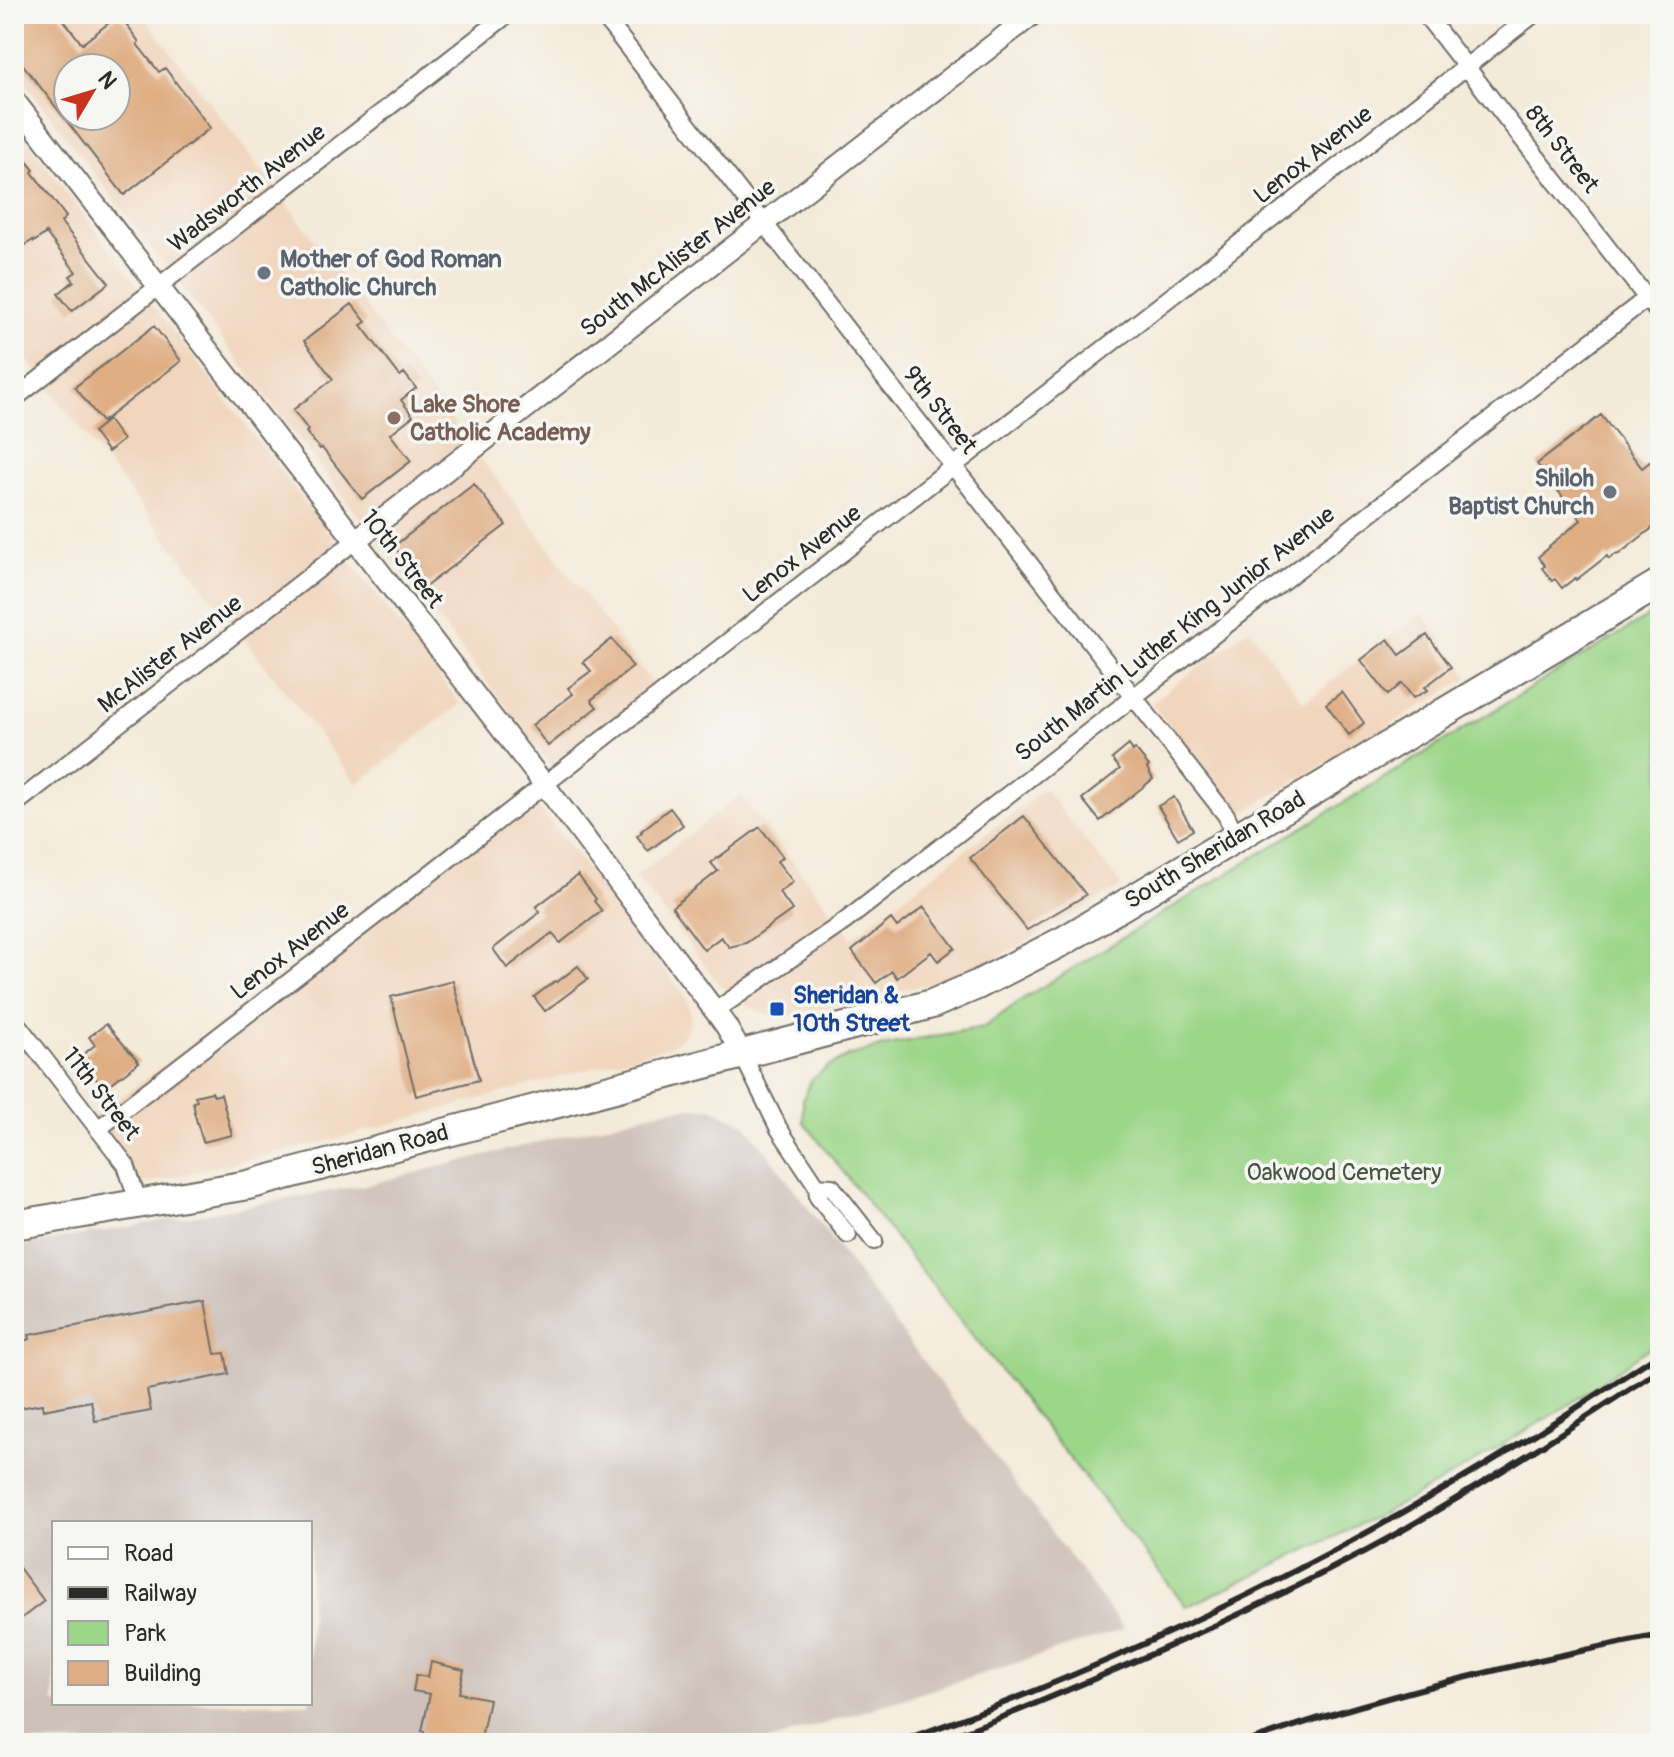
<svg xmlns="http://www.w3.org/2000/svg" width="1674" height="1757" viewBox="0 0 1674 1757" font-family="Pangolin,sans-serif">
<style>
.built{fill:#f1d5bd;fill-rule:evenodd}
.industrial{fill:#cec1ba;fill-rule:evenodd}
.green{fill:#9cd689;stroke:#64805a;stroke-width:2}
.building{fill:#dfae84;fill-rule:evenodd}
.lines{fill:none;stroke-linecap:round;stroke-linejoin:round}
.minor-casing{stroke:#716e68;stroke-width:20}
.tertiary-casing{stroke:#716e68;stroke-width:24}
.trunk-casing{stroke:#716e68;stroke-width:32}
.minor{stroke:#fff;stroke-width:16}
.tertiary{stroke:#fff;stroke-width:20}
.trunk{stroke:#fff;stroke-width:28}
.rail{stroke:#2b2b2b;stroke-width:6}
.worship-dot{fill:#6b7280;stroke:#f6f6f2;stroke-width:3}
.education-dot{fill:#8d6e63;stroke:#f6f6f2;stroke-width:3}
.transit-dot{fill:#1a4fb4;stroke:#f6f6f2;stroke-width:3}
.labels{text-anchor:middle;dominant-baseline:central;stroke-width:7;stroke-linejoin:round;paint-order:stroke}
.street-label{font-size:24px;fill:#2b2b2b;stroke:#f6f6f2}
.worship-label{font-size:24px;font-weight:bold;fill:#5b616d;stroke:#f6f6f2;text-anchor:start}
.education-label{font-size:24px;font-weight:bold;fill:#785e54;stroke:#f6f6f2;text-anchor:start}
.transit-label{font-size:24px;font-weight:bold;fill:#164399;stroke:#f6f6f2;text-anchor:start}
.park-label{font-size:24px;fill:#475642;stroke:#f6f6f2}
</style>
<rect width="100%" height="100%" fill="#f6f6f2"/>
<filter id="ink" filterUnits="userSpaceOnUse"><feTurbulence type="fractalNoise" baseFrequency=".0125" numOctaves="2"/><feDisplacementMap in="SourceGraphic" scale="16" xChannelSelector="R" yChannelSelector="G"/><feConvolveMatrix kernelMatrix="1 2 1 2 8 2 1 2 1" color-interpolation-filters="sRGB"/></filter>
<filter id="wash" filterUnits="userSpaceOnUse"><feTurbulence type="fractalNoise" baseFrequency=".006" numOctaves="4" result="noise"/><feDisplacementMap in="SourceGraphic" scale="32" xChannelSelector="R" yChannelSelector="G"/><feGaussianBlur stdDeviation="1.8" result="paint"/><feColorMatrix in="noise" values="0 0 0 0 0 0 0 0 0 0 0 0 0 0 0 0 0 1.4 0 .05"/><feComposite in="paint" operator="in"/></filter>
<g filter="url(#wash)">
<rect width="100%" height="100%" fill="#f4ead9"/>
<path class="built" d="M14,14h128l517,678 -104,79 -541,-702zM68,68h48v48h-48z
M14,124l446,580 -103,80 -343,-441z
M1422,613l47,64 -228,137 -90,-111 98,-74 55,73z
M1044,789l78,97 -151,88 -182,42 -16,1 -24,-10 -29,-22 -84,-109 105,-81 111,143z
M528,793l157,203 5,12v14l-4,12 -16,12 -337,94 -190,44 -50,-66z"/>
<path class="industrial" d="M712,1108l34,17 378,504 -361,114h-749v-496l357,-63 299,-75zM54,1523h256v180h-256z"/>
<path class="green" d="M1660,609v731l-90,64 -122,74 -66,36 -195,93 -384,-486v-22l8,-19 18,-14 20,-10 38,-11 97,-18 40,-29z"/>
<g id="blocks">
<path class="building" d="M30,14h29l23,30 37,-29 20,27 -2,2 22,28 6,-4 45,60 -86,67 -110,-142v-26zM68,68h48v48h-48z
M14,146l20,24 -2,2 34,45 -5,5 48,61 -37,28 -14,-17 16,-13 -4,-5 6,-4 -30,-39 -12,9 -1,-2 -9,6 -10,-13z
M352,304l14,18 -5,3 39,51 4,-3 12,15 -15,12 12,16 -23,18 21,27 -49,38 -40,-51 -2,1 -14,-17 2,-2 -15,-20 40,-31 -29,-38z
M154,326l27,35 -79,61 -27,-35z
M1601,415l41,53 18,-14v68l-41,32 -5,1 -5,4 -2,-3 -31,24 -1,-2 -13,10 -7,-9 -3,2 -10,-13 3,-2 -7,-9 12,-10 -1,-1 32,-26 -44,-56z
M108,420l15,20 -15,12 -15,-20z
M474,484l32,41 -81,62 -31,-41z
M1427,635l24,32 -26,20 3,3 -15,8 -11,-15 -14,12 -27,-35 27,-21 12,16z
M612,639l21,28 -42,33 6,7 -49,39 -16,-21 41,-31 -5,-6 23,-17 -8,-9z
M1342,692l22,31 -15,12 -23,-31z
M1129,745l4,6 2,-2 14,17 -2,2 6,11 -53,42 -18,-22 38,-30 -8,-10z
M1174,797l19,33 -15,9 -20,-33z
M670,808l13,17 -35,26 -11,-15 5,-4 -1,-1z
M1024,816l62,79 -59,35 -57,-72z
M760,827l23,30 -6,4 16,21 -14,10 13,18 -46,33 -17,4 -8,-10 -17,13 -32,-43 46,-36 -7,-8z
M578,875l18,24 -2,2 8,10 -42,32 -8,-10 -45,35 -14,-19 47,-37 -4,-5z
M924,907l31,41 -17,13 -7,-9 -34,26 -5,-7 -16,12 -24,-32 39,-32 6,8z
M578,966l10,13 -43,32 -11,-14 21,-16 2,1z
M453,981l26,99 -63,16 -25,-99z
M106,1024l33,38 -35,27 -25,-31 16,-13 -6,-8z
M212,1092l2,4 7,-2 11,41 -29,7 -9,-30h1l-2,-10 4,-1 -2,-5z
M205,1301l10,53 10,-1 4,21 -82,16 4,21 -56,10 -4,-20 -48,9 -1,-6 -28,5v-46l10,-2 -3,-20 9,-2 -1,-4z
M14,1561l30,40 -30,23z
M431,1662l33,8 -5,23 30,6 -9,44 -42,-8 -1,8 -14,-3 1,-9h-2l8,-37 -17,-3 3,-16 12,2z"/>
</g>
</g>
<g filter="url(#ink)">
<use href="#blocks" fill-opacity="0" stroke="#716e68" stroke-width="2"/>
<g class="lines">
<g class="minor-casing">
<path id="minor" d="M602,14l262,338 362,463 11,23
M1425,14l235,301
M14,399l494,-385
M14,805l341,-264
M715,1011l129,-89 816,-634
M14,1020l112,145 13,39
M743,1056l36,73 38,57 1,11 30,38
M98,1129l329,-253 1107,-862
M817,1186l15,1 42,54"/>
</g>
<g class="tertiary-casing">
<path id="tertiary" d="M14,100l530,684 171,227 11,15 17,30
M355,541l678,-527"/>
</g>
<g class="trunk-casing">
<path id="trunk" d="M14,1225l234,-40 684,-181 45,-19 88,-45 595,-357"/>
</g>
<use href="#minor" class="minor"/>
<use href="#tertiary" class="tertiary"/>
<use href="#trunk" class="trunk"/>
<path class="rail" d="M895,1743c189,-65 371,-151 544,-251 76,-43 148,-91 221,-139
M932,1743c56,-19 110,-42 164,-65 99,-42 197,-87 291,-139 93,-52 183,-111 273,-170
M1244,1743c135,-48 276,-81 416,-108"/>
</g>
</g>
<g class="worship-dot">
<circle cx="264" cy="273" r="8"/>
<circle cx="1610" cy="492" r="8"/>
</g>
<circle class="education-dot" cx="394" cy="418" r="8"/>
<rect class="transit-dot" x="769" y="1001" width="16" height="16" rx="4"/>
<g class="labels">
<g class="street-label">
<text transform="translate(1562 149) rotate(52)">8th Street</text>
<text transform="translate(1313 155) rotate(-38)">Lenox Avenue</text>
<text transform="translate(247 188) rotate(-38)">Wadsworth Avenue</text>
<text transform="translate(678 258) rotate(-38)">South McAlister Avenue</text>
<text transform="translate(940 410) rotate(52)">9th Street</text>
<text transform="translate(802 554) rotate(-38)">Lenox Avenue</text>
<text transform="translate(402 559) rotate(52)">10th Street</text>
<text transform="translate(1175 634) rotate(-38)">South Martin Luther King Junior Avenue</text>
<text transform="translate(170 654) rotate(-38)">McAlister Avenue</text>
<text transform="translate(1215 850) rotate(-31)">South Sheridan Road</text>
<text transform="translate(290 951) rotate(-38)">Lenox Avenue</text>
<text transform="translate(101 1094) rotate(52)">11th Street</text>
<text transform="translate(380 1150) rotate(-15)">Sheridan Road</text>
</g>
<g class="worship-label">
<text x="280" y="259">Mother of God Roman<tspan x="280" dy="28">Catholic Church</tspan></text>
<text x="1594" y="478" text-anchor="end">Shiloh<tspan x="1594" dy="28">Baptist Church</tspan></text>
</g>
<g class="education-label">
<text x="410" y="404">Lake Shore<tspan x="410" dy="28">Catholic Academy</tspan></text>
</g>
<g class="transit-label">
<text x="793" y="995">Sheridan &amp;<tspan x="793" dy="28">10th Street</tspan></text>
</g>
<g class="park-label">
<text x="1344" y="1172">Oakwood Cemetery</text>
</g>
</g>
<rect width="1674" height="1757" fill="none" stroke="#f6f6f2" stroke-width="48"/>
<rect x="52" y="1521" width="260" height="184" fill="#f6f6f2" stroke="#a5a5a2" stroke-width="2"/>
<rect x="68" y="1547" width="40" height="12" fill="#ffffff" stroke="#a5a5a2" stroke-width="2"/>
<text x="124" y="1561" font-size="24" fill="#2b2b2b">Road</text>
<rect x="68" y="1587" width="40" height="12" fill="#2b2b2b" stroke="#a5a5a2" stroke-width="2"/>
<text x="124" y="1601" font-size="24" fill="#2b2b2b">Railway</text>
<rect x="68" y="1621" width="40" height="24" fill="#9cd689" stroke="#a5a5a2" stroke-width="2"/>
<text x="124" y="1641" font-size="24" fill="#2b2b2b">Park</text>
<rect x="68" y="1661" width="40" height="24" fill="#dfae84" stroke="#a5a5a2" stroke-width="2"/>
<text x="124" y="1681" font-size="24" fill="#2b2b2b">Building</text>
<g transform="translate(92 92) rotate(52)"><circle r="38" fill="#f6f6f2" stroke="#a5a5a2" stroke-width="2"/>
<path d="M0-6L14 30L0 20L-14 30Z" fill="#c8321e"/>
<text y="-12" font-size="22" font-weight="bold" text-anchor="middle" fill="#2b2b2b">N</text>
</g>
</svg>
